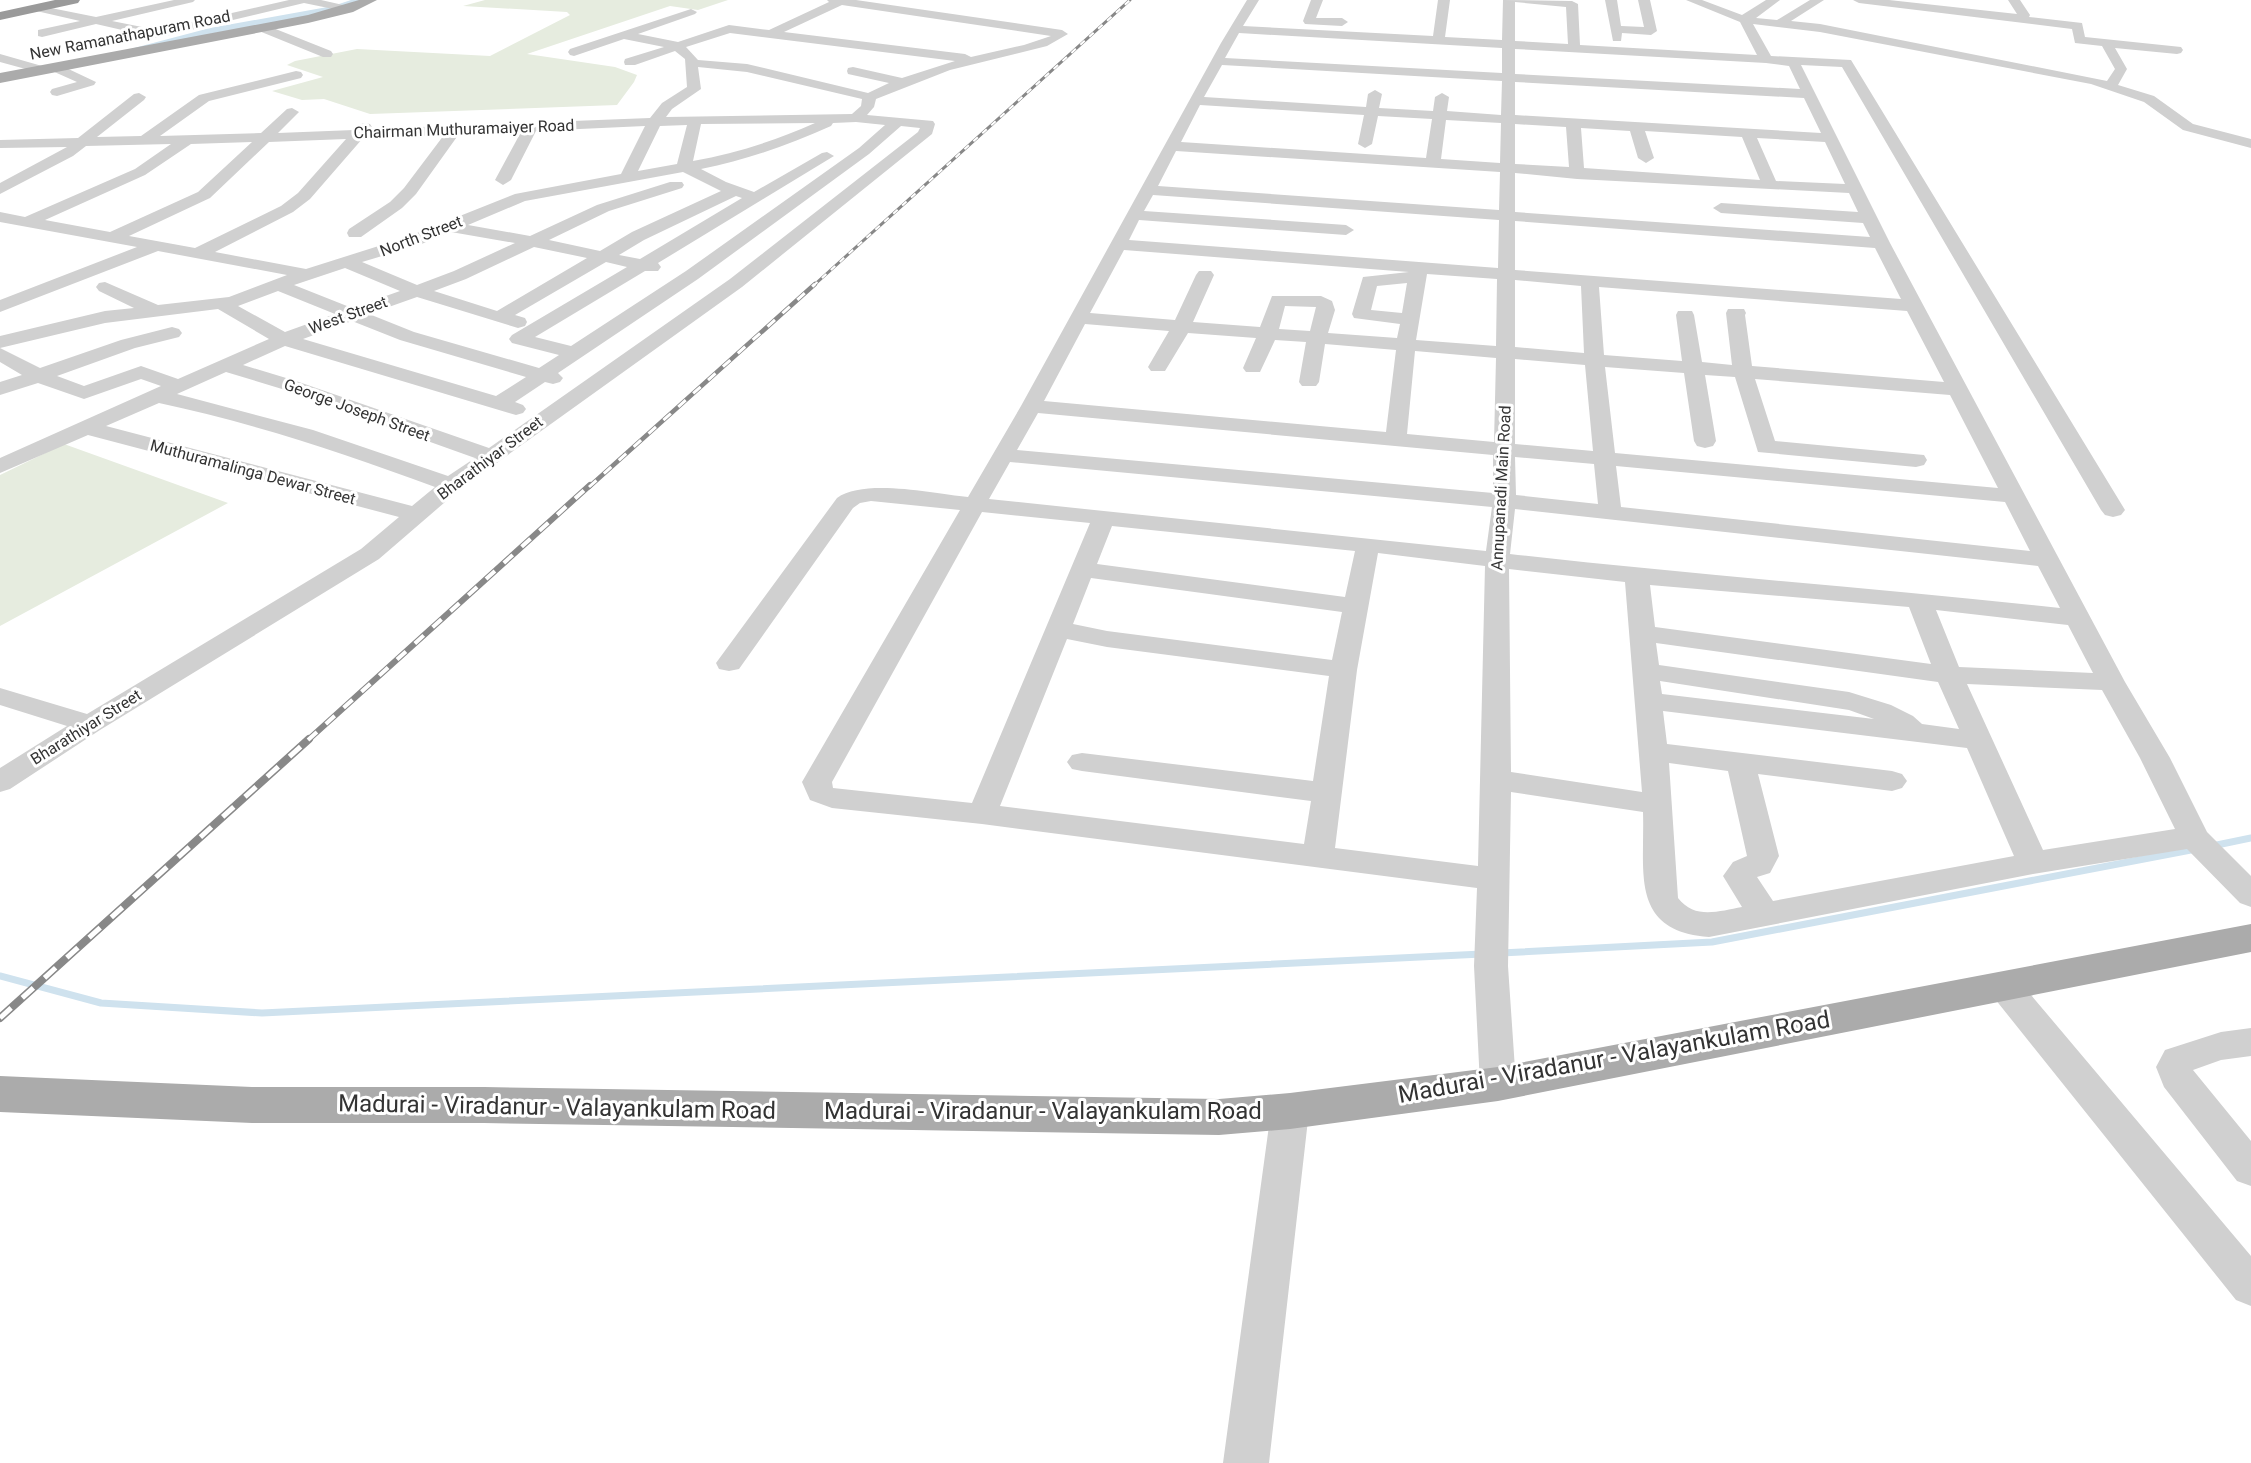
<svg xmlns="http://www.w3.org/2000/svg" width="2251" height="1463" viewBox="0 0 2251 1463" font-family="Roboto,sans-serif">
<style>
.green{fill:#e6ecdf}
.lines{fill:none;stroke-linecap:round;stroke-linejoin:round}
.stream{stroke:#cfe2ee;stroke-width:7}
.canal{fill:#cfe2ee;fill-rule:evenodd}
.minor{fill:#d0d0d0;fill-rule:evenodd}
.major{fill:#ababab;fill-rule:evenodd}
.highway{fill:#9a9a9a;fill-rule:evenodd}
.rail-far3-casing{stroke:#888;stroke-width:3}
.rail-far2-casing{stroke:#888;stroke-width:4.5}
.rail-far1-casing{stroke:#888;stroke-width:6}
.rail-casing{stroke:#888;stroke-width:8}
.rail-far3{stroke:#fff;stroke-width:2;stroke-dasharray:6;stroke-linecap:butt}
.rail-far2{stroke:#fff;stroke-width:3;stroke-dasharray:10;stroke-linecap:butt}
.rail-far1{stroke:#fff;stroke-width:4;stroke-dasharray:12;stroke-linecap:butt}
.rail{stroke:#fff;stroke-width:5;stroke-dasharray:15;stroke-linecap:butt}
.labels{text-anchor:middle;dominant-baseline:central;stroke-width:6;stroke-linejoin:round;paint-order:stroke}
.far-street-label{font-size:16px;fill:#333;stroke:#fff}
.near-street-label{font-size:24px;fill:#333;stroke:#fff}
</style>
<rect width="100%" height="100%" fill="#fff"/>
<path class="green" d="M485,0h243l-30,10 -28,-4 -143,48 88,13 22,8 -3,7 -17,23 -247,9 -46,-15 -22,1 -30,-9 51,-14 -36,-12 8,-4 62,-12 133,7 80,-41 -3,-3 -104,-6z
M64,444l164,59 -228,123v-151z"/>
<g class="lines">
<path class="stream" d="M2212,846l39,-8
M1501,953l211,-11 484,-93
M0,976l101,27 161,10 1220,-59"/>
<path class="canal" d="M351,0h12l-28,11 -125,23 -71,17 -5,-3 76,-20 123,-22z"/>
<path class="minor" d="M174,0h21l-2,2 -81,19 45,9 132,-30h32l31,7 2,2 -6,3 -44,-9 -147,35 -61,-14 -54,13 -4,-1v-6l42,-9 -48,-11 -2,-2 6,-3 60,12z
M827,0h29l206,30 6,4 -21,12 -97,24 -74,29 -2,8 -7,8 66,6 2,3 -3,10 -190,153 -283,203 -80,69 -279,171 -90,59 -10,3v-24l67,-42 -67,-21v-17l87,26 274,-165 38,-32 -311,-82 -88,38v-15l161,-72 -20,-7 -57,20 -46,-16 -38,12v-13l22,-7 -22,-13v-14l40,20 81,-28 51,-13 7,2 3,4 -3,4 -44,11 -78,28 27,10 57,-20 37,13 91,-40 -51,-30 -113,14 -105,25v-12l105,-25 29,-3 -35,-17 -3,-4 3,-4 6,-1 53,23 71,-8 58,-22 -129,-24 -158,61v-12l137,-53 -137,-25v-10l25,5 110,-48 36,-25 -85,2 -13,10 -73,38v-11l67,-36 -67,1v-8l78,-2 56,-44 5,-1 7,4 -2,3 -47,37 44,-1 58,-41 97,-24 5,1 2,3 -2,3 -92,23 -49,35 101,-3 26,-24 5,-1 7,4 -21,21 76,-3c6,-6 8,-8 16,-6l2,3 -2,2 280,-11 12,-15 25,-16 -2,-28 -10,-8 -40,14h-10l-1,-3 1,-3 39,-12 -40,-8 -50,17 -4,-1 -2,-3 2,-3 121,-40 6,3 -2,2 -57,20 40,8 51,-17 40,5 60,-28zM842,5l209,31 -27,9 -53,12 -6,-3 -181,-22zM730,33l225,28 -53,17 -49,-11 -5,1 -1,3 1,3 41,9 -21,10 -121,-29 -49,-4 -12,-13zM698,67l49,5 115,27 -1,7 -9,8 -186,3 6,-8 29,-20zM856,122l29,3 -26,23 -173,123 -115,75 -36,-9 110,-66h13l3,-4 -3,-4 176,-107 -7,-4 -5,1 -68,39 -28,-10 -25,-13c46,-9 87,-24 130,-43l2,-3zM815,123c-40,18 -79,30 -122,38l8,-37zM687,125l-10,39 -39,7 22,-45zM645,126l-24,48 -106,20 -108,43 -101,32 -91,-17 78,-40 17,-13 53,-61 81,-3 -40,53 -14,14 -41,27 -2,4 2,4h12l41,-29 14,-14 43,-60 62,-2 -26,48 8,5 8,-5 25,-49zM901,126l19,2 -2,4 -188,147 -241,169 -193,-67 -53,-16 42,-19 224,67 7,2 7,-2 3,-4 -3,-4 -8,-3 30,-20 8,2 7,-2 3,-4 -5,-5 140,-94 171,-125zM346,139l-48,54 -17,13 -86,42 -66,-12 81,-38 59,-56zM252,142l-54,50 -88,40 -65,-12 100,-45 46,-31zM683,172l38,19 -89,41 -32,19 -51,-11 60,-29 73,-23 2,-3 -2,-3h-12l-73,23 -67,31 -62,-11 57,-24zM736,196l6,2 -102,61 -21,-4 25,-15zM451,232l64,11 -61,28 -37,14 -55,-23 57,-17zM534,247l53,11 -90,53 -63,-20 32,-12zM606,262l21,5 -115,68 -3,4 3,4 47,12 -20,13 -125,-36 -45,-18 48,-17 101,31 7,-2 2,-4 -2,-4 -10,-3zM345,268l55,23 -48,17 -58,-23zM278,291l57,23 -50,18 -47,-26zM352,321l48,19 126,37 -30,19 -193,-57zM226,372l56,17 193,69 -27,18 -135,-46 -136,-36zM159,403c94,20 185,50 276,84l-23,19 -306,-80z
M1247,0h12l-16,26 190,10 5,-36h12l-5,37 57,3 1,-40 69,1 6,3 2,41 177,10 -17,-33 -54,-22h16l40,15 24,-15h14l-24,18 21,2 33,-20h14l-33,21 29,3 287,57 8,-12 -13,-23 -27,-3 -3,-14 -213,-26 -6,-3h36l128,14 -9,-14h12l10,15 -1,2 53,6 3,14 96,10 2,3 -2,3 -4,1 -62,-6 12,21 -9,16 36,11 39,28 58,15v9l-68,-18 -39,-28 -53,-18 -271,-52 -67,-8 18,32 80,4 274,450 -4,5 -8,2 -8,-2 -4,-5 -259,-443 -41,-2 89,178 235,439 45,76 37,74 44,44v31l-11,-4 -53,-54 -154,25 -324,63c-80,-6 -64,-65 -66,-125l-132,-20 -3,174 8,118 -5,11 -13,4 -13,-4 -5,-11 -6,-118 3,-78 -495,-64 -150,-16 -22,-8 -8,-18 158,-272 -89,-9 -11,2 -7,5 -114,161 -10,2 -10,-2 -3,-6 121,-165c28,-20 97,-4 131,-1l53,-91 200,-363zM1515,2l51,5 2,37 -53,-3zM1239,33l263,15v25l-277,-15zM1515,49l251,14 23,3 11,23 -285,-15zM1222,65l280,16 -1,34 -54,-4 2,-14 -7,-4 -7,4 -2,14 -54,-3 3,-14 -7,-4 -7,4 -2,13 -162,-10zM1515,82l289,16 17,35 -306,-18zM1200,105l164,10 -6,29 7,4 7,-4 6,-28 54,3 -6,39 -245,-16zM1446,120l55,3 -1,40 -59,-4zM1515,124l51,3 3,40 -54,-3zM1581,128l49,3 8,27 8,5 8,-5 -9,-27 97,6 18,43 -176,-12zM1757,138l68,4 20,42 -69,-3zM1176,151l324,21 -1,38 -341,-24zM1515,173l62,6 272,14 9,19 -137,-9 -8,5 8,5 142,10 7,14 -355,-25zM1153,195l346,25 -1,48 -369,-28 10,-20 207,15 8,-5 -8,-5 -202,-14zM1515,221l360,27 26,51 -386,-29zM1124,250l285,22 -46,5 -11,37 2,4 46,6 -3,14 -69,-5 7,-23 -3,-9 -11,-5h-49l-12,31 -67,-5 21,-47 -3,-4h-12l-3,4 -21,45 -85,-7zM1427,274l70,5 -1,67 -80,-6zM1515,280l66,6 3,67 -69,-6zM1407,283l-5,30 -31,-3 6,-24zM1599,287l308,24 37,71 -192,-16 -7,-51 1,-2 -2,-4h-16l-2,4 6,52 -30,-3 -8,-47 -2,-4h-14l-2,4 6,46 -78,-6zM1285,306l31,1 -6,24 -31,-2zM1085,324l84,7 -21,36 3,4h14l23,-38 68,5 -13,30 3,4h14l15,-32 31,2 -7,40 3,4h14l3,-4 6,-38 71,6 -10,82 -342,-31zM1415,351l81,7 -2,84 -87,-8zM1515,359l70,6 8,86 -78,-7zM1605,367l79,6 10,68 3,5 8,2 8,-2 3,-5 -11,-66 30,2 23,75 158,15 8,-2 3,-5 -3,-5 -149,-14 -20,-62 195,16 48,93 -383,-35zM1038,413l455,42v38l-476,-43zM1515,457l79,7 4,40 -82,-9zM1010,462l482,45 -6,44 -497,-52zM1616,466l389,36 25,49 -409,-44zM1515,509l523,57 22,42c-183,-20 -367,-33 -550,-54zM982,512l108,11 -118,280 -139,-15 -1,-6zM1112,526l243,25 -10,46 -248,-33zM1378,553l107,13 -7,300 -143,-18 22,-178zM1509,569l116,13 17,210 -131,-20zM1091,578l251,34 -10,48 -225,-29 -34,-7zM1650,585l259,22 22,57 -276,-37zM1936,610l132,15 25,48 -134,-6zM1067,639l40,8 222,29 -16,105 -231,-28 -10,2 -5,7 5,7 10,2 229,30 -7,43 -304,-38zM1656,643l282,39 21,47 -37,-5 -9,-8 -22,-11 -42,-13 -190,-27zM1660,681l189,29 25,9 -212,-25zM1967,684l135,6 38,68 35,71 -132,21zM1663,711l304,37 47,108 -241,45 -16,-24 13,-4 9,-17 -21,-82 134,17 10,-3 5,-7 -5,-7 -10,-3 -225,-27zM1669,763l59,8 19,85 -14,6 -10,14 19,31c-23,4 -47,13 -64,-9z
M1311,0h12l-7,18h26l6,4 -6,4 -37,-2 -2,-3z
M1605,0h12l4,26 23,1 -6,-27h12l7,31 -6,4 -29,-2 -1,8h-8z
M263,24l68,27 2,3 -2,3h-8l-64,-26 -2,-3z
M0,54l49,14 6,-4 5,1 36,17 -2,3 -37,11 -5,-1 -2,-3 2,-3 25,-7 -27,-12 -6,4 -44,-12z
M2003,972l12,4 236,280v50l-15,-6 -245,-306 -5,-9 5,-9z
M2251,1028v28l-30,4 -28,10 58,71v45l-14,-5 -73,-94 -8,-20 9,-17 56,-18z
M1290,1096l13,4 6,11 -40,352h-46l48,-352 6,-11z"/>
<path class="major" d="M359,0h18l-24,12 -45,11 -308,60v-10l308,-58z
M2251,924v28l-753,149 -208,28 -71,6 -735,-12h-232l-252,-11v-36l252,11h232l735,12 71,-6 208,-26z"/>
<path class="highway" d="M55,0h25l-2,3 -78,17v-8z"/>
<g class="rail-far3-casing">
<path id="rail-far3" d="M813,286l317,-286"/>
</g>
<g class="rail-far2-casing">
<path id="rail-far2" d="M589,487l226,-203"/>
</g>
<g class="rail-far1-casing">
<path id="rail-far1" d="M308,740l282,-255"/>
</g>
<g class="rail-casing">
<path id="rail" d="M0,1018l309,-279"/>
</g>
<use href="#rail-far3" class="rail-far3"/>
<use href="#rail-far2" class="rail-far2"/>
<use href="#rail-far1" class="rail-far1"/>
<use href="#rail" class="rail"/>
</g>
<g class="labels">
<g class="far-street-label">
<text transform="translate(130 35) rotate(-11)">New Ramanathapuram Road</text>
<text transform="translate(464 129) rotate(-2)">Chairman Muthuramaiyer Road</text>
<text transform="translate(421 236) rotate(-21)">North Street</text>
<text transform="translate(348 315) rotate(-20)">West Street</text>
<text transform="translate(357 410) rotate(20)">George Joseph Street</text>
<text transform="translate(490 458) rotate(-37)">Bharathiyar Street</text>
<text transform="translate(253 472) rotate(15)">Muthuramalinga Dewar Street</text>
<text transform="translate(1501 488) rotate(-87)">Annupanadi Main Road</text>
<text transform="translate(86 727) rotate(-32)">Bharathiyar Street</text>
</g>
<g class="near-street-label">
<text transform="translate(1614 1057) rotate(-10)">Madurai - Viradanur - Valayankulam Road</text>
<text transform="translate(557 1107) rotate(1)">Madurai - Viradanur - Valayankulam Road</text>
<text x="1043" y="1111">Madurai - Viradanur - Valayankulam Road</text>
</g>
</g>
</svg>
